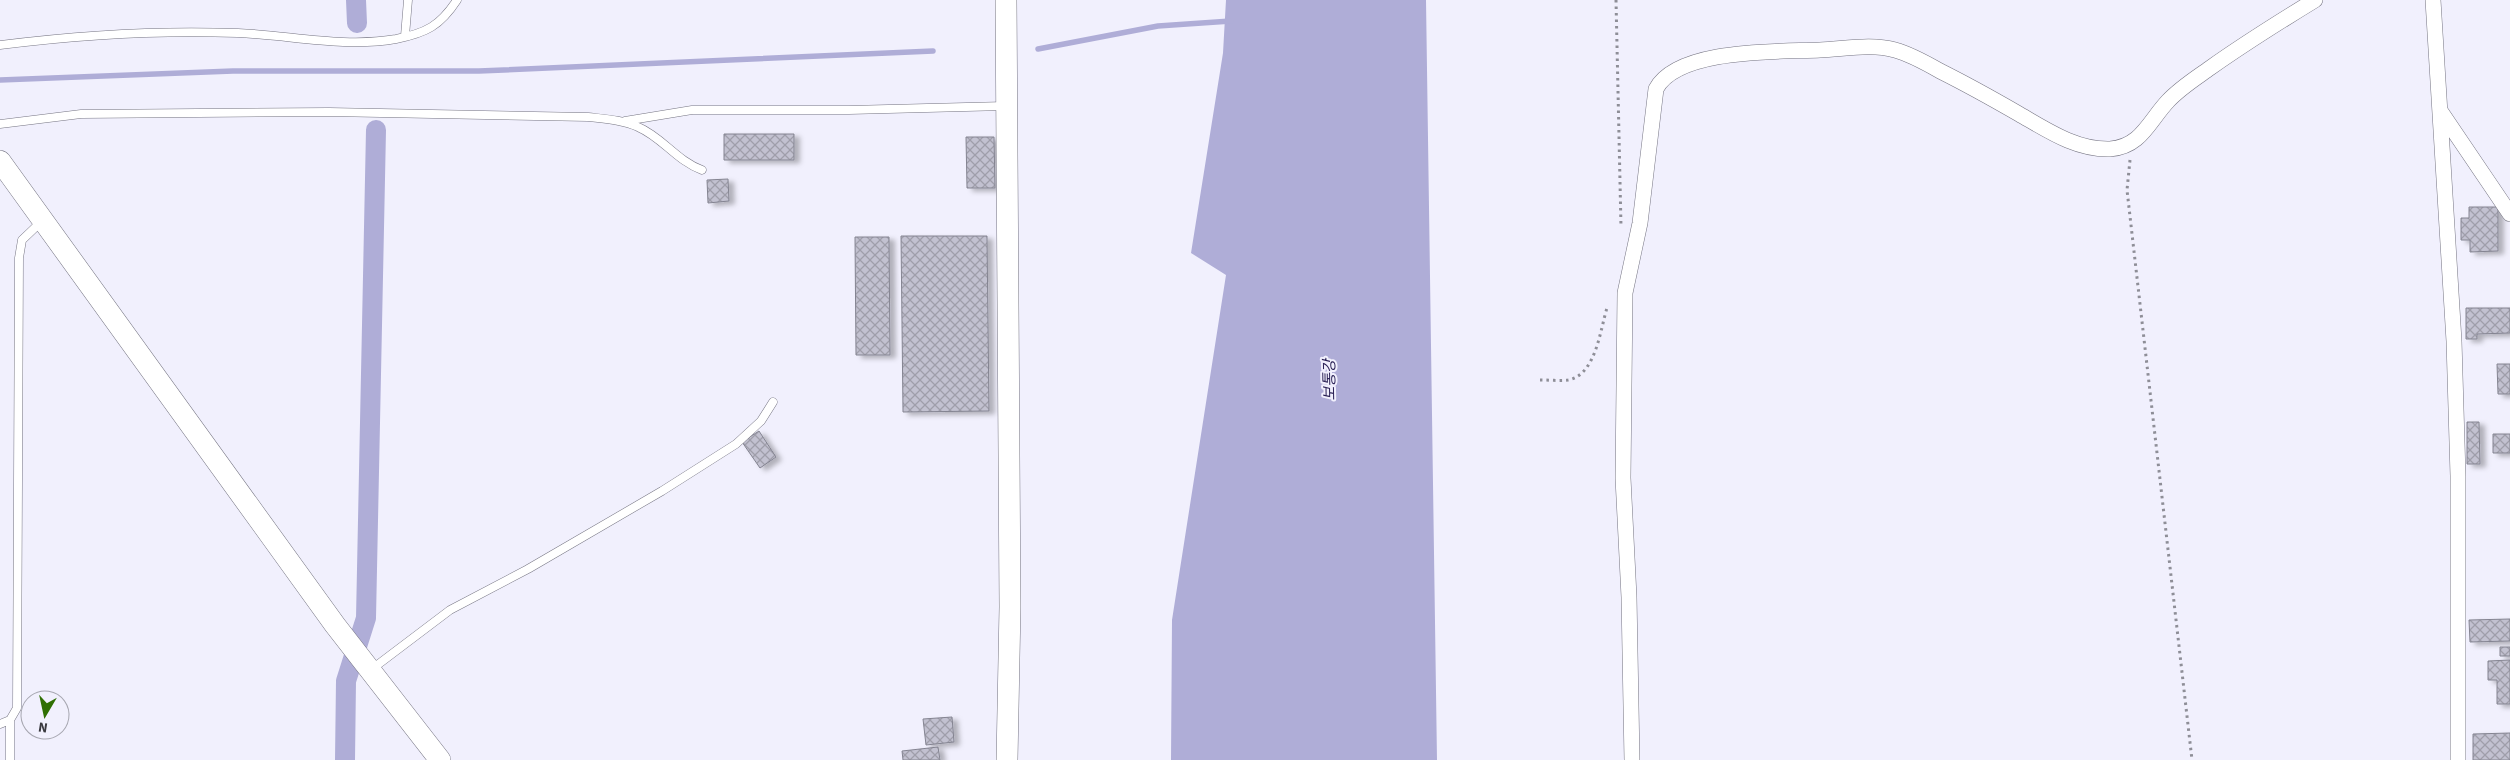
<svg xmlns="http://www.w3.org/2000/svg" width="2510" height="760" viewBox="0 0 2510 760" font-family="'Source Sans 3','Noto Sans KR',sans-serif">
<style>
.water{fill:#afadd7}
.lines{fill:none;stroke-linecap:round;stroke-linejoin:round}
.stream{stroke:#afadd7;stroke-width:5.5}
.canal{stroke:#afadd7;stroke-width:20}
.building{fill:url(#building-cross-hatch);stroke:#848491;filter:url(#shadow)}
.lane-casing{stroke:#757482;stroke-width:9}
.street-casing{stroke:#757482;stroke-width:16}
.secondary-casing{stroke:#757482;stroke-width:22}
.path{stroke:#8e8e97;stroke-width:3;stroke-dasharray:2.5 4;stroke-linecap:butt}
.lane{stroke:#fff;stroke-width:8}
.street{stroke:#fff;stroke-width:15}
.secondary{stroke:#fff;stroke-width:21}
.labels{text-anchor:middle;dominant-baseline:central;stroke-width:4;stroke-linejoin:round;paint-order:stroke}
.water-label{font-size:15px;font-style:italic;fill:#2c2357;stroke:#f1f0fd}
</style>
<defs>
<pattern id="building-cross-hatch" width="8" height="8" patternUnits="userSpaceOnUse" patternTransform="scale(1.25)"><rect width="8" height="8" fill="#c2c1d0"/><path d="M0 0l8 8M0 8l8-8" fill="none" stroke="#9f9eaa"/></pattern>
<filter id="shadow"><feDropShadow dx="5.5" dy="3" stdDeviation="2.5" flood-color="#0004"/></filter>
</defs>
<rect width="100%" height="100%" fill="#f1f0fd"/>
<path class="water" d="M1226,0h200l11,760h-266l1,-140 54,-345 -35,-22 32,-200z"/>
<g class="lines">
<path class="stream" d="M1038,49l120,-23 73,-5
M0,80l233,-9h246l454,-20"/>
<path class="canal" d="M356,0l1,23
M345,760l1,-79 20,-63 10,-488"/>
</g>
<path class="building" d="M724,134h70v26h-70z
M966,137h28l1,51h-28z
M728,179l1,22 -21,2 -1,-23z
M2469,207h29v44l-28,1v-12h-9v-22h8z
M901,236h86l2,175 -86,1z
M855,237h34l1,118h-34z
M2466,308h44v25l-33,1v5h-11z
M2497,364h13v30h-12z
M2467,422h12l1,42h-13z
M759,431l17,26 -16,11 -18,-26z
M2493,434h17v19h-17z
M2510,619v22l-40,1 -1,-22z
M2500,647h10v9h-10z
M2510,660v44h-13v-24h-9v-19z
M952,717l2,25 -28,3 -3,-26z
M2510,733v27h-37v-26z
M938,747l2,13h-37l-1,-9z"/>
<g class="lines">
<g class="lane-casing">
<path id="lane" d="M405,36l3,-36
M0,45c78,-10 159,-15 238,-12 52,2 106,15 158,6 30,-6 44,-13 61,-39
M625,121l67,-11h157l156,-4
M0,124l81,-10 248,-2 259,5c17,2 35,3 50,10 24,10 39,34 64,43
M372,669l78,-59 78,-41 134,-78 74,-47 25,-23 12,-19
M0,724l10,-4 7,-12 2,-450 3,-18 20,-19
M10,760v-40"/>
</g>
<g class="street-casing">
<path id="street" d="M2433,0l21,341 4,135v284
M2441,112l69,102
M1632,760l-3,-163 -6,-119 2,-185 15,-70 16,-134c22,-41 123,-37 164,-39 24,-1 52,-7 75,0 15,4 31,13 45,21 26,13 53,28 79,43 28,16 57,36 91,35 31,-2 39,-28 58,-48 12,-13 28,-23 42,-33 34,-24 69,-46 105,-68"/>
</g>
<g class="secondary-casing">
<path id="secondary" d="M1006,0l4,607 -3,153
M0,161l335,464 105,135"/>
</g>
<path class="path" d="M1616,0l5,227
M2130,160l-3,30 65,570
M1540,380c9,0 19,1 28,0 28,-5 32,-50 39,-72"/>
<use href="#lane" class="lane"/>
<use href="#street" class="street"/>
<use href="#secondary" class="secondary"/>
</g>
<g class="labels">
<g class="water-label">
<text transform="translate(1330 380) rotate(-91)">보통강</text>
</g>
</g>
<g transform="translate(45 715) rotate(189)"><circle r="24" fill="#f1f0fd" stroke="#a7a7b1"/>
<path d="M0-4L9 19L0 12L-9 19Z" fill="#2f6f03"/>
<text y="-8" font-size="14" font-weight="bold" text-anchor="middle" fill="#39393f">N</text>
</g>
</svg>
